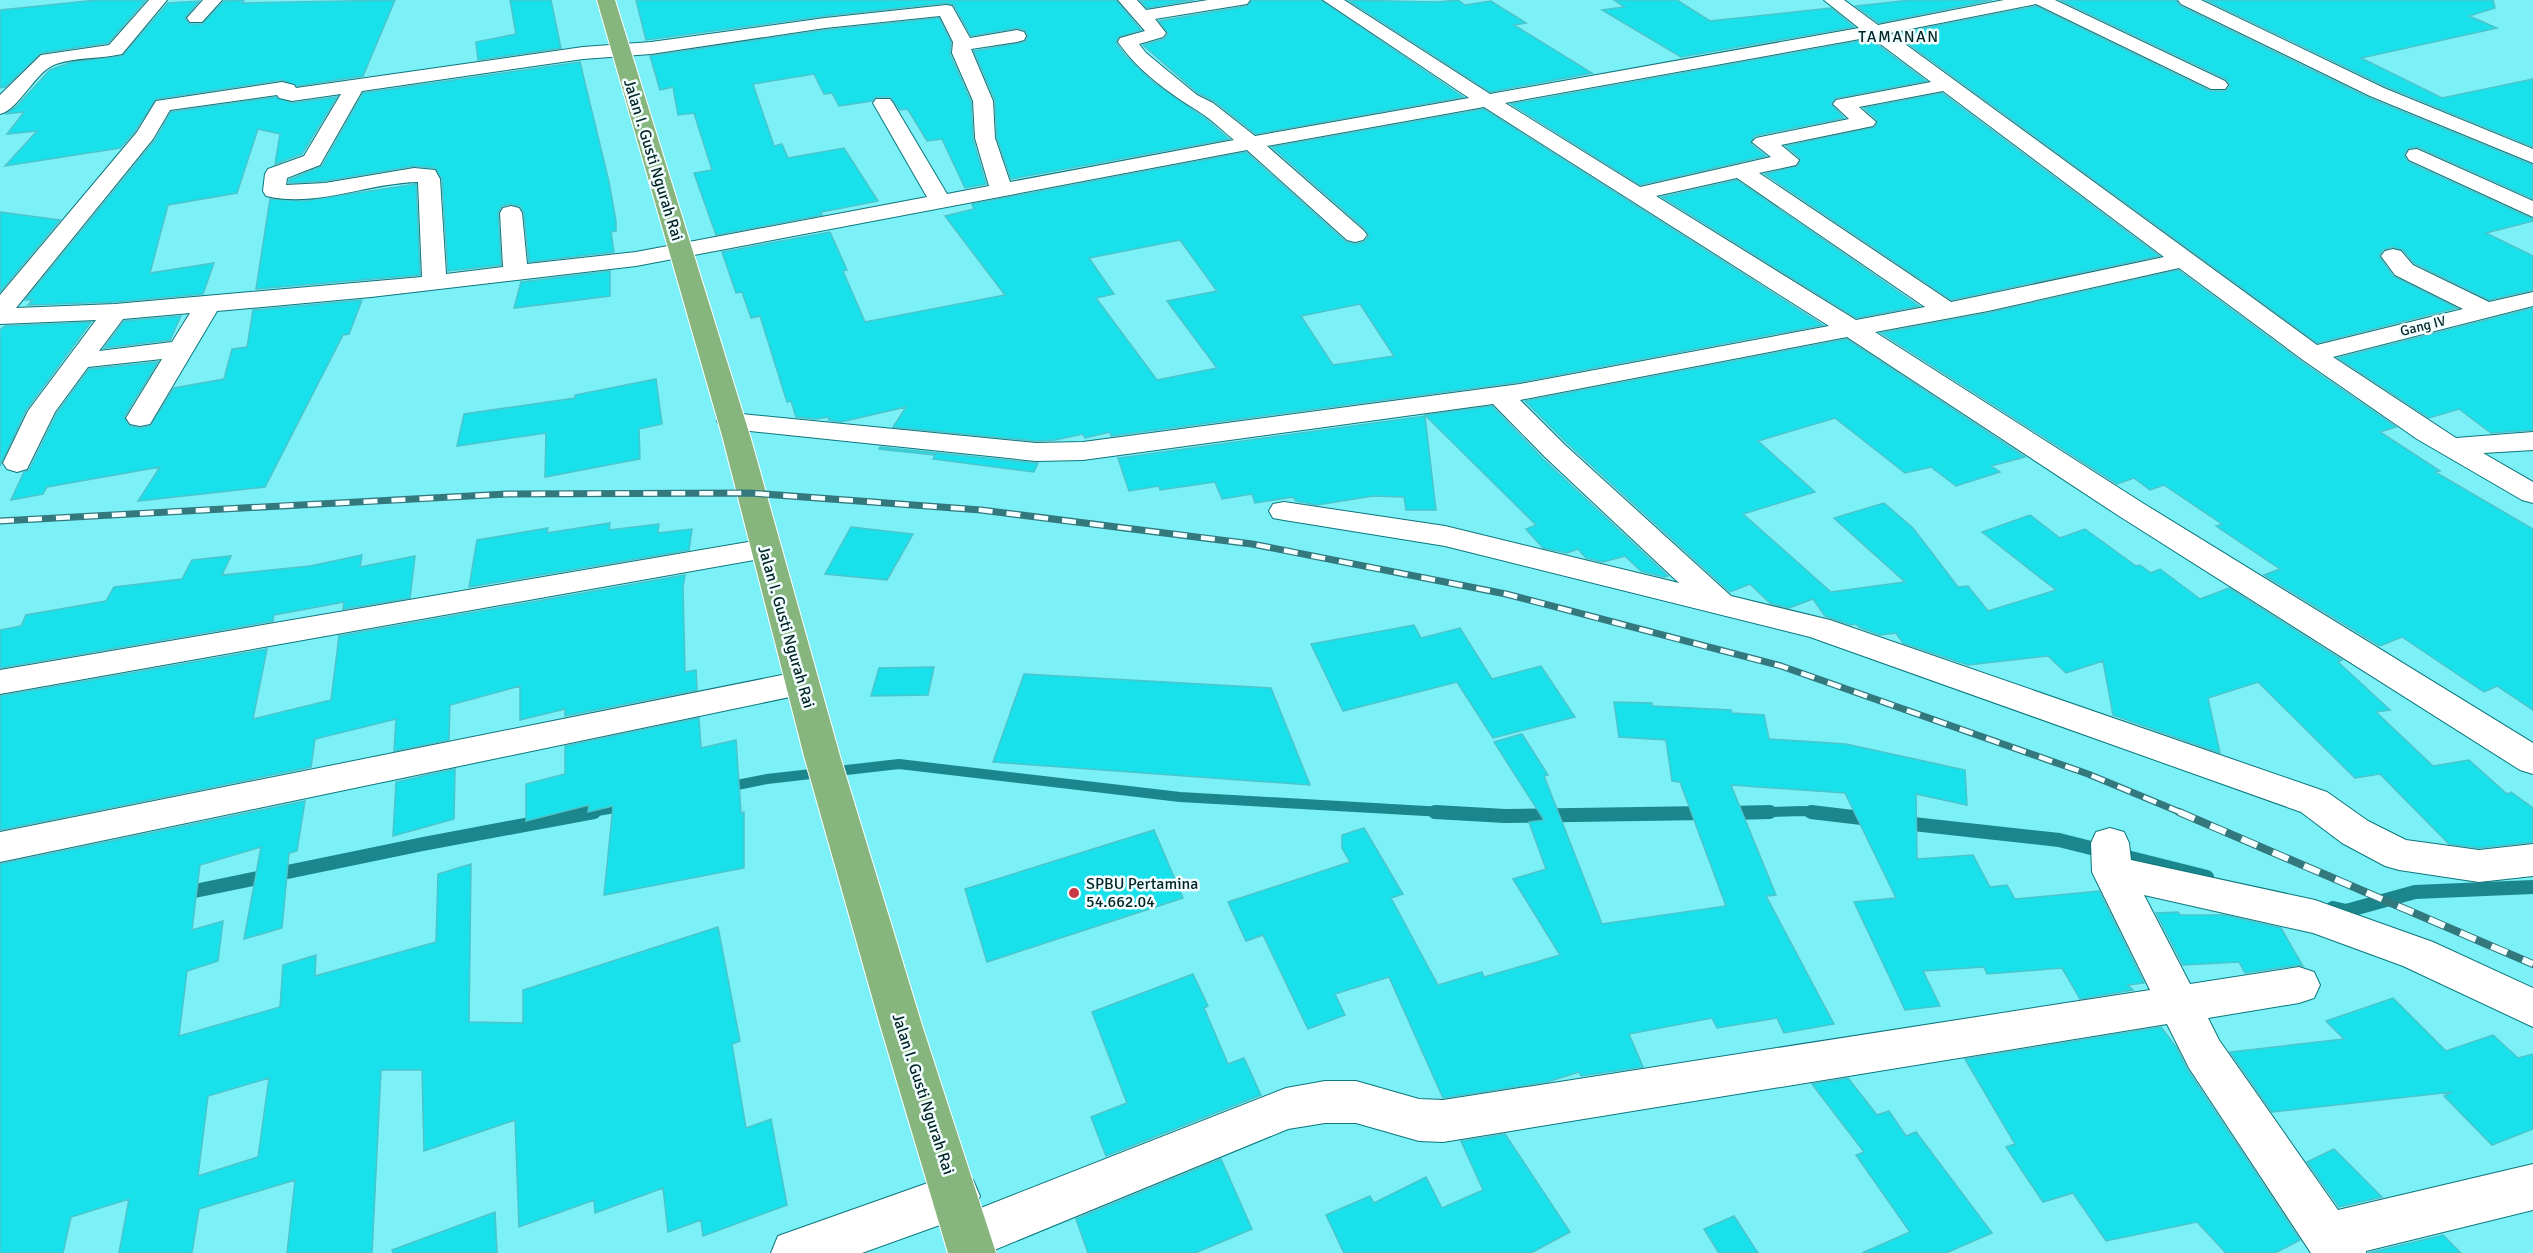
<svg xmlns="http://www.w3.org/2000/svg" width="2533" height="1253" viewBox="0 0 2533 1253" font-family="Signika,sans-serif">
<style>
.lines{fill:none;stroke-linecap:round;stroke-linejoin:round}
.stream-far1{stroke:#1b878c;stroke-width:10}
.stream{stroke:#1b878c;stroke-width:14}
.building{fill:#19e1eb;stroke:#4bc4cb;stroke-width:1.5;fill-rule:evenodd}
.street-casing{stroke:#0c767b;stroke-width:2}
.highway-casing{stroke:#fff;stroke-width:2}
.street{fill:#fff;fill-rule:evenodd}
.highway{fill:#86b67d;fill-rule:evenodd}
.rail-far1-casing{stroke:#32787c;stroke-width:7}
.rail-casing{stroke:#32787c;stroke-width:8}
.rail-far1{stroke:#f4fefe;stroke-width:4.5;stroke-dasharray:14;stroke-linecap:butt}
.rail{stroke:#f4fefe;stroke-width:6;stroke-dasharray:17;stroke-linecap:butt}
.poi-dot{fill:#c83845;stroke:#f4fefe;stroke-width:2}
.labels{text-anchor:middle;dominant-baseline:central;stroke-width:5;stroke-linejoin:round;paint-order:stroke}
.far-street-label{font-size:14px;fill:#002527;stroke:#f4fefe}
.far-quarter-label{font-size:16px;letter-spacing:1.5px;fill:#002527;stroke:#f4fefe}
.street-label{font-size:16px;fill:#002527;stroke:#f4fefe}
.poi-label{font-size:16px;fill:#002527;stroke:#f4fefe;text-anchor:start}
</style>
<rect width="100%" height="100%" fill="#7bf0f7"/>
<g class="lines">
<path class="stream-far1" d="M727,787l40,-8 132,-15 281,33 281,16
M586,813l40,-7
M1678,813h28
M1730,813l73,-2 20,2"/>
<path class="stream" d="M1435,812l70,4 201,-3
M1811,812l59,7
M1730,813l40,-1
M1904,823l155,17 148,37
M185,893l238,-49 171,-32
M2333,908l13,3 69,-19 118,-5"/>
</g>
<path class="building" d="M97,0h49l-38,43 -67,10 -36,34 -5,1v-78z
M244,0l-2,3 153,-3 -32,76 -66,10 -15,-6 -126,19 -21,32 -15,17 -115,18 32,-35 -30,3 17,-22 -19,2 11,-7 34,-37 22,-8 50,-6 46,-53 31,-2 -14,17 5,6h12l22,-23z
M510,0h41l10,48 -83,12 -2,-18 40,-8z
M636,0h480l25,30 -23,7 -2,6 8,11 29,28 53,37 23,20 -218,40 -14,-41 -2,-38 -21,-49 51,-9 3,-5 -3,-7 -8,-2 -46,8 -17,-31 -8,-2 -121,13 -179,24z
M1140,0h54l-47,8z
M1252,0h69l142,97 -207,37 -42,-33 -16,-8 -55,-48 21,-6 4,-5 -9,-13 88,-15z
M1348,0l88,2 22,-2 7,5 26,-4 35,22 -12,2 78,48 -102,19z
M1614,0h63l33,21 121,-13 23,19 -173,30 -79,-47 22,-3z
M1911,0h81l-113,23 -23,-17z
M2060,0h116l4,6 189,92 164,67v34l-115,-52 -9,1 -5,6 4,8 125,57v2l-47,12 47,23v34l-44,10 -75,-37 -11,-13 -11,-3 -9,3 -4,6 14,20 64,32 -140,35 -422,-309 141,-28 174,85h15l5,-5 -4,-7z
M2206,0h287l2,8 -26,8 28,12 -136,30 81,40 91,-19v68l-148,-61z
M939,18l12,24 -1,12 21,48 2,37 13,45 -21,4 -23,-49 -15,2 -17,-28 -3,-4 -7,1 -10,-13h-14l-4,4 -33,5 -7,-13 -8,1 -10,-20 -61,10 21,62 8,-2 6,14 56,-10 34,53 -57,11 1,3 -106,20 -22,-62 18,-3 -18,-57 -16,2 -5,-28 -13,3 -10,-34 175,-26z
M1870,39l56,42 -90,17 -5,6 13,14 -90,18 -3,8 15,12 -126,29 -129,-81z
M580,62l29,120 7,39v10l-5,1 3,20 -85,10 -5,-49 -4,-7 -10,-2 -8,2 -4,7 3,52 -53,6 -6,-92 -7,-11 -21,-2 -89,15 -36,2v-3l33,-14 41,-73z
M1942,93l217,163 -208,44 -186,-126 33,-8 2,-8 -14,-12 89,-19 2,-7 -13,-12z
M276,97l16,6 45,-6 -35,57 -27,10 5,-30 -22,-5 -21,64 -69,12 -18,68 64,-10 -11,31 -88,8 -87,3 5,-5h-8l130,-160 16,-28z
M1484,109l339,216 -303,57 -409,54 -1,-4 -25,6 -2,-4 -28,6 -19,1 -143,-14 13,-20 -65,15 -12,-2 -1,-3 -12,2 -20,-2 -5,-16 -4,1 -27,-86 -9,2 -9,-26 -6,1 -14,-41 108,-20 17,38 -4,1 22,51 140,-27 -60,-79 29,-7 -2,-5 274,-52 100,90 10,2 8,-2 5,-6 -4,-7 -93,-82zM1180,240l37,51 -50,10 50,67 -60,12 -61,-82 18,-4 -25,-36zM1360,304l34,52 -61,9 -32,-49z
M1737,180l182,126 -63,12 -194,-121z
M416,184l4,91 -164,14 14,-90 34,2z
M0,212l60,8 -60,72z
M2178,270l124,92 94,65 -16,5 60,39 -5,1 98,57v181l-36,-24 -13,6 -82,-55 -22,9 -116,-71 16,-6 -64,-43 6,-2 -58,-39 -14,5 -16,-12 -17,6 -236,-151 107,-20z
M610,271v25l-96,12 7,-26z
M362,300l-13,34 -6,1 -78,152 -127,14 22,-34 -113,20 -4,7 -32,6 13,-28 5,-2 28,-57 32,-44 69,-7 -34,55 6,9 10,2 10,-2 24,-38 50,-9 8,-30 15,-2 6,-37z
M2533,308v122l-42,3 -32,-24 -30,9 -91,-60z
M181,316l-11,24 -66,8 20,-27z
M91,322l-65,88 -26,56v-136l5,-4z
M1847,339l178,118 -34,9 9,6 -44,14 -25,-19 -26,6 -70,-55 -77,23 57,51 -72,22 88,78 74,-10 -71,-64 50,-15 29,25 45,59 10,-1 20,25 68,-21 -74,-58 48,-17 30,23 25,-9 51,37 4,-1 11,8 9,-4 40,30 29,-11 113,72 -4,2 52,48 -14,2 57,54 36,-6 38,34 4,-2 22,16v34l-54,6 -30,-4 -69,-70 -25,4 -97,-96 -50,16 12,55 -107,-38 -10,-54 -37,12 -18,-17 -80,9 -65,-22 -7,-10 -16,2 -21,-8 -3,-3 -5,1 -26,-9 -12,-17 -24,9 -19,-5 -20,-19 -20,8 -163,-149 -42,-42z
M656,379l6,45 -23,5 1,30 -95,18 1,-44 -89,13 7,-32 111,-16v-3z
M1492,406l51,53 125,117 -4,1 -23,-6 -16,-15 -22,6 -17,-4 -8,-9 -11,4 -24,-5 -17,-19 10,-4 -111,-110z
M1425,416l11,94h-30l-2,-13 -31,-1 -56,9 -21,-4 -3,-4 -38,6 -3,-9 -30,5 -7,-17 -55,8 -1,-4 -30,5 -11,-33z
M880,447l156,16h2l-4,9 -101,-13 2,-4 -56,-6z
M610,523l-1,7 50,-6 -1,9 34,-4 -3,21 -220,37 8,-47 71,-12 -1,5z
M851,527l62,7 -26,46 -62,-6z
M362,555l-2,12 55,-11 -5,42 -67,11 1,-7 -70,13 -1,6 -273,47v-38l21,-4 5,-11 80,-14 8,-14 68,-8 10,-19 39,-4 -9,19 88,-9z
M685,575l-2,11 2,86 11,-2 1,20 -132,26v-7l-45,11v-34l-70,19 -1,35 -55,11 2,-32 -81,20 -4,28 -311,63v-134l267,-47 -14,70 78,-19 8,-64z
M1414,625l7,13 39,-10 32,51 49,-13 34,51 -82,21 -36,-56 -114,29 -32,-67z
M934,667l-6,28 -57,1 8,-28z
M1024,674l247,14 39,97 -317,-23z
M1614,702l38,1v3l79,4 1,3 32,2 5,24 77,5 119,26 2,35 -51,-11 1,65 56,-4 17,32 17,-2 8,14 84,-8 45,92 -16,2 5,5 -53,9 -18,-31 -75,6 -3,-7 -61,4 17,35 -35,4 -51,-108 42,-4 -51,-105 -114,-8 45,110 -10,1 68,128 -50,9 -7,-15 -60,10 -5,-10 -83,16 14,33 -62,9 -2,-4 -32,10 -104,16 -54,-121 -54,17 10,21 -37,14 -45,-94 -17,6 -18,-39 122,-40 -8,-14v-13l22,-7 39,66 -12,4 47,87 44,-13 2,5 76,-22 -47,-76 33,-10 -17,-47 15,-2 -50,-78 28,-8 26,41 -4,1 58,148 124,-18 -46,-124 -8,-1 -6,-41 -47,-3z
M699,718l2,30 35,-8 5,73 3,-1v56l-140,27 9,-89 -25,6 1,-7 -63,16v-37l39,-10v-28z
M455,769l-1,50 -61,17 3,-54z
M305,801l-8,50 -8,2 -7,75 -38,11 17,-92 -61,18 -8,65 31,-9 -5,40 -31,10 -8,65 101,-29 3,-42 33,-10 -1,21 121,-34 2,-68 33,-10 -2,158 54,1v-33l195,-63 22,114 -8,3 14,84 25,-9 16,86 -84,31 -2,-16 -33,12 -5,-44 -68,25 -1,-13 -75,27 -4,-107 -91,31 -2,-81h-41l-9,183h-85l8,-73 -96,29 -7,44h-73l10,-54 -58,18 -8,36h-63v-389zM269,1078l-11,79 -60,19 10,-80z
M1154,830l29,68 -196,64 -22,-73z
M2178,912l2,3h44l57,13 22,38 -4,-1 -54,8 -6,-11 -56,3 -27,-52z
M1193,974l15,32 -4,2 24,56 16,-6 17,37 -155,61 -15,-39 36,-14 -35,-91z
M2393,998l53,53 47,-16 25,23 15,-4v75l-41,16 -48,-49 8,-4 -180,20 -42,-60 114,-13 -18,-18z
M2161,1027l15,20 11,22 113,171 -25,13h-49l-29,-31 -91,19 -33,-48 -30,9 -37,-55 9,-3 -50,-85z
M1848,1078l29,37 12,-4 17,25 10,-4 76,101 -46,20h-84l48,-21 -54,-77 8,-3 -52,-68z
M1505,1134l65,98 -39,21h-187l-18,-38 44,-19 4,7 52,-26 16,31 41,-18 -22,-49z
M2334,1149l48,48 -43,10 -32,-45z
M1221,1159l31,70 -57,24h-107l-12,-34z
M495,1212l2,41h-104l-1,-3z
M1734,1216l24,37h-39l-15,-24z
M2443,1235l18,18h-93z"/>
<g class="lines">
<g class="street-casing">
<path id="street" d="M149,0h18l-45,54c-21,5 -46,3 -66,10 -21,7 -36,45 -56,50v-19l41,-40 68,-10z
M203,0h19l-20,22h-12l-3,-4z
M1118,0h19l9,10 62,-10h42l-3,4 -6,1 -86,14 11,14 -3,4 -24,7 7,9 51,42 16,8 42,33 214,-38 -146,-98h21l146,94 369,-66 -35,-28h20l34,25 126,-25h51l170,81 3,4 -3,4h-14l-175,-85 -146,29 427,312 146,-36 -68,-34 -14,-19 4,-5 8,-2 8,2 12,14 76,37 44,-10v14l-200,51 123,81 77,-6v18l-50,3 50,29v21l-11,-3 -105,-61 -114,-79 -124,-92 -191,43 -113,21 266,170 392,241v31l-13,-4 -401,-254 -272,-179 -327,63 45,45 166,151 99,24 497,172 41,29 38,19 73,10 54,-6v32l-54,6 -80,-12 -14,-4 -43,-23 -41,-31 -491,-175 -365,-91 -161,-26 -11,-2 -4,-7 4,-7 11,-2 161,24 234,57 -134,-126 -52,-53 -410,56 -47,1 -305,-32 -10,-2 -4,-6 4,-6 10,-2 305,30 47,-1 437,-58 309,-58 -345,-219 -217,39 96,84 4,5 -4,5 -8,2 -8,-2 -100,-90 -611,116 -265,31 -154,14 -67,113 -10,2 -10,-2 -4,-6 36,-59 -74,8 -33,45 -28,57 -10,3 -10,-3 -4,-6 25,-52 68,-91 -96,4v-29l137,-163 19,-31 126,-19 12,3 2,3 287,-41 68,-5 174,-24 121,-13 6,1 18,32 47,-8 7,2 2,4 -2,4 -7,2 -46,7 22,52 2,37 15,44 224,-42c-12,-10 -23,-21 -36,-29 -29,-18 -60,-40 -80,-69l2,-4 25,-7zM940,16l13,26 -1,11 21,48 2,37 14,48 -42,8 -54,-91 -3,-4h-14l-3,4 54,94 -291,55 -109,12 -5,-51 -3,-5 -8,-2 -8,2 -3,5 3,54 -57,7 -6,-95 -5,-9 -21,-2 -89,15 -39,2 1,-7 33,-13 42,-74 221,-32 68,-5 174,-26zM1871,37l60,45 -95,18 -3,4 16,15 -93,19 -4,4 19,15 -131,30 -135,-84zM1943,91l221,166 -213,45 -192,-129 37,-8 3,-5 -18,-15 92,-19 3,-4 -17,-15zM341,94l-37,62 -36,13 -3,5 -2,17 3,5c51,12 101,-13 152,-14l4,95 -307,27 -99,4 137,-169 17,-29 107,-15 2,3 13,3zM1737,178l188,129 -69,13 -200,-124zM190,313l-18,29 -73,9 24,-32z
M2178,0h23l183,88 149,61v14l-163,-67 -189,-92z
M2417,149l116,52v16l-124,-57 -3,-5 3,-5z
M765,539l11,3 5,7 -5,7 -776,138v-24z
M802,671l12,3 5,9 -5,9 -814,170v-30z
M2110,828l14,4 5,11 2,17 184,40 118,42 100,46v39l-130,-61 -90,-33 -169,-38 46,89 109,-17 15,5 6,13 -6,13 -15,5 -91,15 11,22 119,170 195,-46v46l-167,41v2h-55l-122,-185 -22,-44 -724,118 -24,-1 -63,-18h-31l-37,6 -301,124h-36l-7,-16 7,-16 -89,32h-91l7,-17 178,-63 17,7 7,16 -7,15 313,-123 39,-7h31l63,18 24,1 707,-110 -58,-118 -1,-29 5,-11z"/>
</g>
<g class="highway-casing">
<path id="highway" d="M597,0h18l136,439 89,317 82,269 74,228h-48l-68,-228 -76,-269 -81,-317z"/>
</g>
<use href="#street" class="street"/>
<use href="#highway" class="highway"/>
<g class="rail-far1-casing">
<path id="rail-far1" d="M0,521l507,-27 243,-1 231,17 271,34 254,50 275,72 307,108 94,39"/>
</g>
<g class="rail-casing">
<path id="rail" d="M2179,812l354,152"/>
</g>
<use href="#rail-far1" class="rail-far1"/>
<use href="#rail" class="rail"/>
</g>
<circle class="poi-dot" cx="1074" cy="893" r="6"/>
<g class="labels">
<g class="far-street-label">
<text transform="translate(2423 326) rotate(-14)">Gang IV</text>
</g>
<g class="far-quarter-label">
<text x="1899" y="37">TAMANAN</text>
</g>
<g class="street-label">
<text transform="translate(653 160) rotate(73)">Jalan I. Gusti Ngurah Rai</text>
<text transform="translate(786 627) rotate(74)">Jalan I. Gusti Ngurah Rai</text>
<text transform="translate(923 1094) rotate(72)">Jalan I. Gusti Ngurah Rai</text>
</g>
<g class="poi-label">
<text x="1086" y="884">SPBU Pertamina<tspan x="1086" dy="18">54.662.04</tspan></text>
</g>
</g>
</svg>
